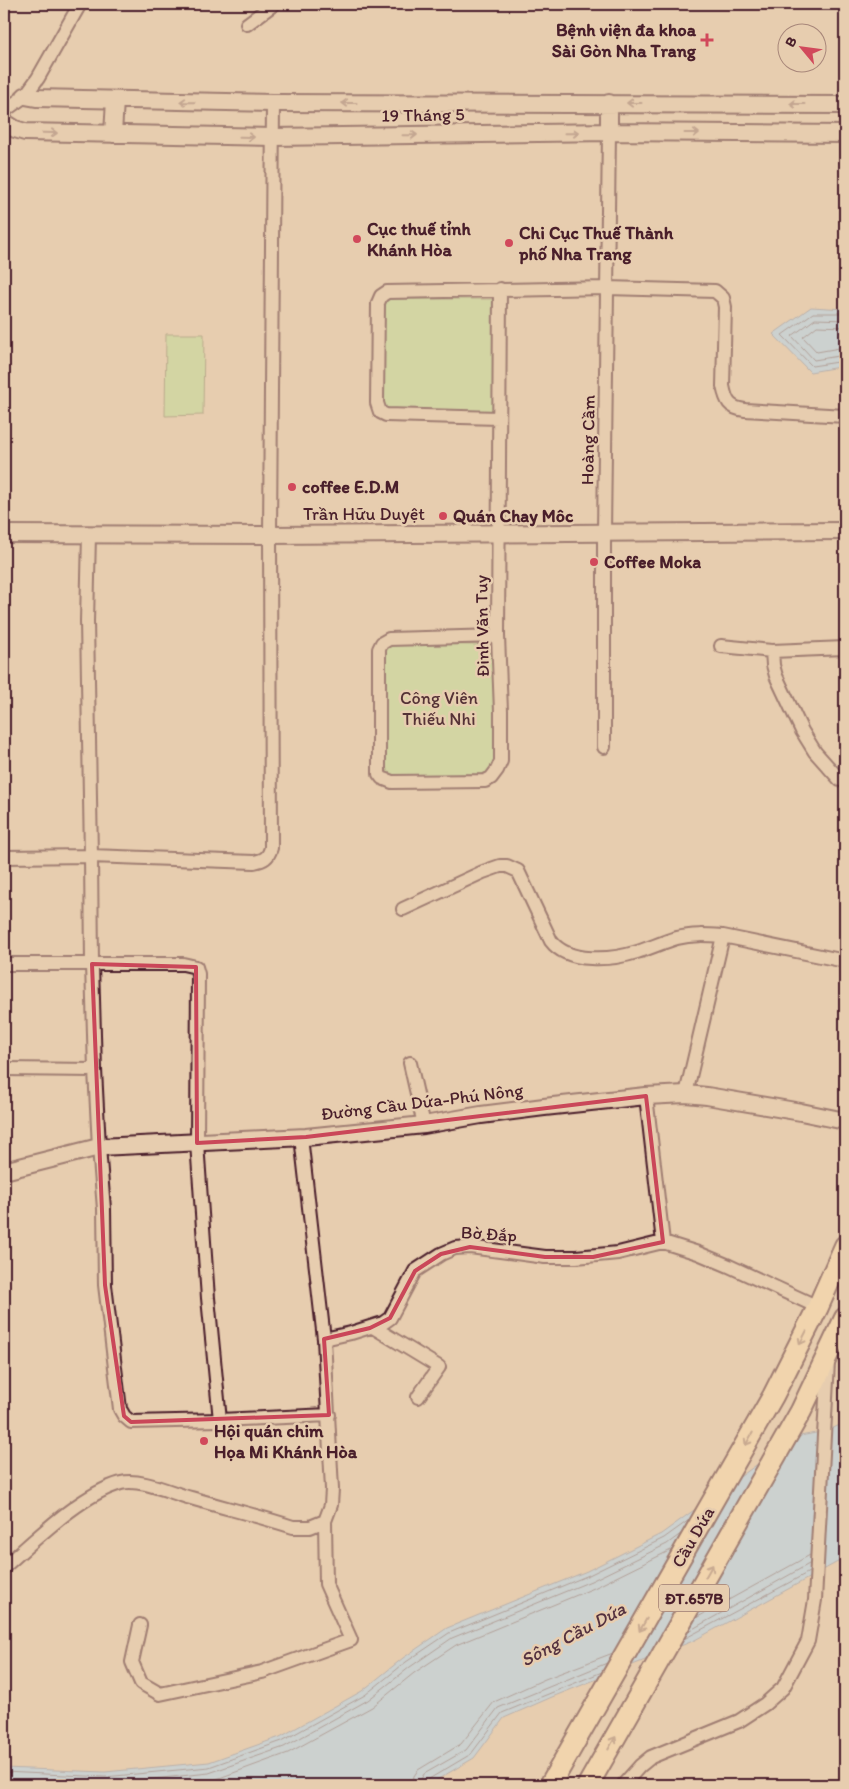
<svg xmlns="http://www.w3.org/2000/svg" width="849" height="1789" viewBox="0 0 849 1789" font-family="Itim,sans-serif">
<style>
.green{fill:#bbdd96;stroke:#827e60}
.water{fill:#abd5f6;stroke:#848ca5}
.lines{fill:none;stroke-linecap:round;stroke-linejoin:round}
.shore{stroke:#71687c;stroke-width:1}
.minor-casing{stroke:#4a1f2b;stroke-width:16}
.tertiary-casing{stroke:#4a1f2b;stroke-width:20}
.primary-casing{stroke:#4a1f2b;stroke-width:24}
.minor{stroke:#e7cdaf;stroke-width:12}
.tertiary{stroke:#e7cdaf;stroke-width:16}
.primary{stroke:#fcdcac;stroke-width:20}
.oneway{stroke:#98766d}
.oneway2{stroke:#a37e6c}
.marked{fill:none;stroke:#ca4759;stroke-width:4;stroke-linejoin:round}
.poi-dot{fill:#d1495b;stroke:#e7cdaf;stroke-width:2}
.labels{text-anchor:middle;dominant-baseline:central;stroke-width:5;stroke-linejoin:round;paint-order:stroke}
.shield{fill:#e7cdaf;stroke:#795353;stroke-width:1}
.shield-label{font-size:16px;font-weight:bold;fill:#4a1f2b}
.poi-label{font-size:18px;font-weight:bold;fill:#4a1f2b;stroke:#e7cdaf;text-anchor:start}
.street-label{font-size:18px;fill:#4a1f2b;stroke:#e7cdaf}
.park-label{font-size:18px;fill:#553236;stroke:#e7cdaf}
.water-label{font-size:19px;font-style:italic;fill:#54313f;stroke:#e7cdaf}
</style>
<rect width="100%" height="100%" fill="#e7cdaf"/>
<filter id="ink" filterUnits="userSpaceOnUse"><feTurbulence type="fractalNoise" baseFrequency=".02" numOctaves="2"/><feDisplacementMap in="SourceGraphic" scale="10" xChannelSelector="R" yChannelSelector="G"/><feConvolveMatrix kernelMatrix="1 2 1 2 8 2 1 2 1" color-interpolation-filters="sRGB"/></filter>
<g filter="url(#ink)">
<path class="green" d="M389,299h105l-1,112 -107,-2 -2,-5v-101z
M166,334h38l-1,81 -38,1z
M390,644l95,1 8,11 1,106 -2,6 -8,6 -95,1 -3,-8 -2,-117z"/>
<path class="water" d="M811,307l34,2v57l-35,6 -37,-38z
M845,1423v135l-152,83 -141,56 -48,21 -30,40 -46,27h-424v-17l101,4 104,-10 71,-25 82,-46 41,-33 44,-30 140,-57 74,-37 134,-97 31,-6z"/>
<g class="lines">
<path class="shore" d="M845,313h-32l-31,22 30,31 33,-5
M845,320l-30,-1 -23,17 22,24 31,-5
M845,327l-28,-1 -14,11 14,15 28,-5
M696,1618l114,-63
M689,1631l120,-67
M684,1639l125,-67
M4,1772l101,5 104,-10 73,-26 83,-46 41,-33 43,-29 140,-58 75,-37 25,-18
M4,1779l101,5 104,-11 75,-26 84,-47 42,-33 42,-29 139,-57 76,-37 15,-11
M160,1785l54,-5 74,-27 84,-46 42,-34 42,-28 138,-57 79,-39
M412,1785l2,-9 4,-6 43,-26 33,-42 51,-23 68,-26
M420,1785l1,-6 3,-5 42,-24 32,-42 109,-45
M426,1785l3,-6 42,-25 31,-41 100,-41"/>
<g class="minor-casing">
<path id="minor" d="M247,24l27,-20
M4,111l21,-15 13,-18 42,-74
M499,418l-113,-3 -6,-3 -3,-9 1,-100 3,-7 6,-4 220,-4 108,3 8,7 2,9 -2,79c3,15 6,22 22,24l100,6
M498,636l-109,3 -7,4 -3,6v125l3,4 10,4 93,-1 6,-3 6,-8 4,-9v-50l-3,-75 2,-347
M721,646l51,5
M845,648l-73,3 1,14 3,11 26,55 13,21 25,28 5,-7
M604,747v-215l5,-400
M4,857l87,-1 -4,-235 2,-86
M403,909l80,-37 17,-6h7l11,5 33,70c17,23 61,19 86,11 13,-4 26,-10 40,-14 15,-4 30,-3 46,-2
M4,964h179l13,3 2,7 -1,169 11,155 12,122 109,-5
M410,1063l14,62
M4,1069l91,1
M686,1094l37,-158 122,25
M646,1096l17,146
M301,1137l23,202 27,-6 32,-10 7,-5 25,-47 26,-17 14,-6 15,-1 75,10h31l42,-4 45,-11 35,11 31,13 89,41
M373,1327l66,40 -21,30
M220,1420l-89,2 -7,-6 -4,-7 -15,-124 -1,-76 -5,-62 -4,-77 -3,-106 -1,-108 163,6c10,-2 14,-4 17,-14l-1,-313 3,-432
M4,1567c31,-27 77,-73 117,-84 20,-5 50,10 70,15 34,10 68,18 102,29h17l15,-6 6,-16 1,-16 -8,-150
M140,1625l-8,37 9,21 19,11 102,-22 89,-32 -25,-56 -1,-63
M623,1785l17,-19 11,-9 88,-36 26,-17 18,-16 25,-47 7,-41 13,-238"/>
</g>
<g class="tertiary-casing">
<path id="tertiary" d="M25,96l11,2 237,5 572,2
M4,122l11,7 10,3 248,5 336,-5 236,2
M609,132v-29
M113,134l2,-34
M4,534l266,1 575,-4
M4,1171l95,-24 207,-10 118,-12 57,-10 63,-8 102,-11 40,-2 21,2 94,16 44,9"/>
</g>
<g class="primary-casing">
<path id="primary" d="M550,1785l223,-389 45,-89 27,-61
M588,1785l213,-374 44,-93"/>
</g>
<use href="#minor" class="minor"/>
<use href="#tertiary" class="tertiary"/>
<use href="#primary" class="primary"/>
</g>
<defs><path id="oneway-shaft" d="M-6 0H5M1.5-3L5.5 0L1.5 3" fill="none" stroke-width="1.6" stroke-linecap="round" stroke-linejoin="round" transform="scale(1.25)"/></defs>
<g class="oneway">
<use href="#oneway-shaft" transform="translate(187 102) rotate(-179)"/>
<use href="#oneway-shaft" transform="translate(349 103) rotate(180)"/>
<use href="#oneway-shaft" transform="translate(634 103) rotate(-180)"/>
<use href="#oneway-shaft" transform="translate(797 104) rotate(-180)"/>
<use href="#oneway-shaft" transform="translate(50 133) rotate(1)"/>
<use href="#oneway-shaft" transform="translate(572 133) rotate(-1)"/>
<use href="#oneway-shaft" transform="translate(692 133)"/>
<use href="#oneway-shaft" transform="translate(410 135) rotate(-1)"/>
<use href="#oneway-shaft" transform="translate(247 137) rotate(1)"/>
</g>
<g class="oneway2">
<use href="#oneway-shaft" transform="translate(803 1338) rotate(117)"/>
<use href="#oneway-shaft" transform="translate(749 1439) rotate(120)"/>
<use href="#oneway-shaft" transform="translate(709 1571) rotate(-60)"/>
<use href="#oneway-shaft" transform="translate(643 1625) rotate(120)"/>
<use href="#oneway-shaft" transform="translate(612 1743) rotate(-60)"/>
</g>
</g>
<path d="M0 0H849V1789H0ZM92,964l104,3 1,176 109,-6 340,-41 17,146 -70,15h-48l-75,-10 -29,7 -26,17 -25,47 -20,10 -46,11 5,76 -198,7 -7,-6 -19,-131z" fill="#e7cdaf" fill-opacity=".55" fill-rule="evenodd"/>
<path class="marked" d="M92,964l104,3 1,176 109,-6 340,-41 17,146 -70,15h-48l-75,-10 -29,7 -26,17 -25,47 -20,10 -46,11 5,76 -198,7 -7,-6 -19,-131z"/>
<g class="poi-dot">
<path d="M704.5 32.5h5v5h5v5h-5v5h-5v-5h-5v-5h5z"/>
<circle cx="357" cy="239" r="5"/>
<circle cx="509" cy="243" r="5"/>
<circle cx="292" cy="487" r="5"/>
<circle cx="443" cy="516" r="5"/>
<circle cx="594" cy="562" r="5"/>
<circle cx="204" cy="1441" r="5"/>
</g>
<g class="labels">
<rect class="shield" x="659" y="1584.5" width="70" height="27" rx="4"/>
<g class="shield-label">
<text x="694" y="1598">ĐT.657B</text>
</g>
<g class="poi-label">
<text x="696" y="30" text-anchor="end">Bệnh viện đa khoa<tspan x="696" dy="21">Sài Gòn Nha Trang</tspan></text>
<text x="367" y="229">Cục thuế tỉnh<tspan x="367" dy="21">Khánh Hòa</tspan></text>
<text x="519" y="233">Chi Cục Thuế Thành<tspan x="519" dy="21">phố Nha Trang</tspan></text>
<text x="302" y="487">coffee E.D.M</text>
<text x="453" y="516">Quán Chay Môc</text>
<text x="604" y="562">Coffee Moka</text>
<text x="214" y="1431">Hội quán chim<tspan x="214" dy="21">Họa Mi Khánh Hòa</tspan></text>
</g>
<g class="street-label">
<text transform="translate(423 115) rotate(-1)">19 Tháng 5</text>
<text transform="translate(588 440) rotate(-89)">Hoàng Cầm</text>
<text x="364" y="514">Trần Hữu Duyệt</text>
<text transform="translate(482 626) rotate(-91)">Đinh Văn Tuy</text>
<text transform="translate(422 1102) rotate(-7)">Đường Cầu Dứa-Phú Nông</text>
<text transform="translate(489 1234) rotate(4)">Bờ Đắp</text>
<text transform="translate(693 1537) rotate(-60)">Cầu Dứa</text>
</g>
<g class="park-label">
<text x="439" y="698">Công Viên<tspan x="439" dy="21">Thiếu Nhi</tspan></text>
</g>
<g class="water-label">
<text transform="translate(573 1634) rotate(-28)">Sông Cầu Dứa</text>
</g>
</g>
<rect width="849" height="1789" fill="none" stroke="#e7cdaf" stroke-width="20"/>
<rect x="10" y="10" width="829" height="1769" fill="none" stroke="#4a1f2b" stroke-width="2" filter="url(#ink)"/>
<g transform="translate(802 48) rotate(299)"><circle r="24" fill="#e7cdaf" stroke="#a8877a"/>
<path d="M0-4L9 19L0 12L-9 19Z" fill="#d1495b"/>
<text y="-8" font-size="14" font-weight="bold" text-anchor="middle" fill="#4a1f2b">B</text>
</g>
</svg>
